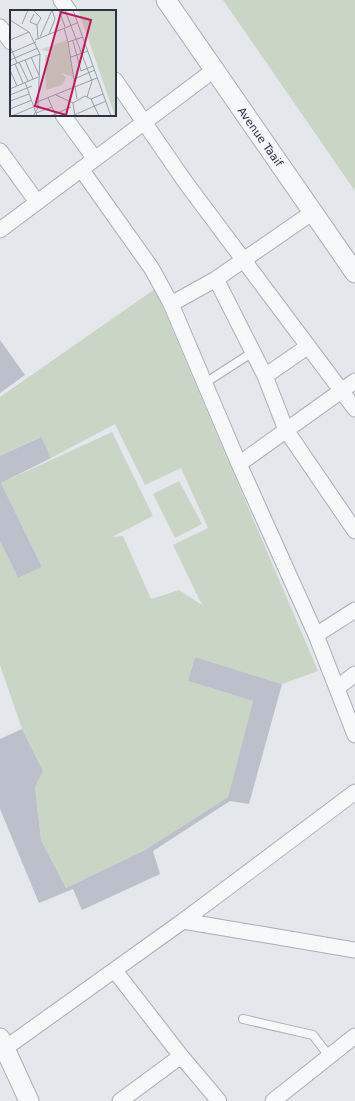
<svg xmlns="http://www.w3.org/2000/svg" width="355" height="1101" viewBox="0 0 355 1101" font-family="'DejaVu Sans',sans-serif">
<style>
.green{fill:#c9d6c5}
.building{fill:#bbc0ca}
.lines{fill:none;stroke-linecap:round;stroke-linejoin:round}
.service-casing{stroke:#a9aeb7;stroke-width:10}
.minor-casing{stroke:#a9aeb7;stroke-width:17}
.tertiary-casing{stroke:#a9aeb7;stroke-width:21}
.service{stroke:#f7f8fa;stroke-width:8}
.minor{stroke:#f7f8fa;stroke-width:15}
.tertiary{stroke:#f7f8fa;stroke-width:19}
.labels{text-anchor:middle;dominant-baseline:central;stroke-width:3.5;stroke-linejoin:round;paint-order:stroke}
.street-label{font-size:11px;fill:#2b3445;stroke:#f4f6f9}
.inset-road{fill:none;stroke:#9a9fa9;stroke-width:1}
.view{fill:#c2185b;fill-opacity:0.15;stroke:#c2185b;stroke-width:2}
.inset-edge{fill:none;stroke:#2b3445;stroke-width:2}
</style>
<rect width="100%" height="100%" fill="#e4e7ec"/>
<path class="green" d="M223,0h132v191z
M155,289l163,382 -36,13 -87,-27 -7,24 65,20 -25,96 -83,53 -79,38 -25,-48 -6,-53 8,-16 -21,-42 -22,-64v-124l18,37 24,-11 -41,-84 111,-51 41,84 -41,21 11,-1 28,63 28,-9 23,15 -29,-60 35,-17 -27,-60 -36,17 -30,-61 -64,34 -11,-21 -40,19v-59z
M179,481l23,43 -27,14 -22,-44z"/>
<path class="building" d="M0,340l25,35 -25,18z
M41,437l10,21 -50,25 41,84 -24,11 -18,-37v-85z
M195,657l87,27 -33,120 -19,-3 -77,50 7,23 -78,36 -9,-21 -34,14 -39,-94v-70l22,-10 21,42 -8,16 6,53 25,48 79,-38 83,-53 25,-96 -65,-20z"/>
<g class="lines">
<g class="service-casing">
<path id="service" d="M205,383l48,-31
M243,1019l70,16 16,21"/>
</g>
<g class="minor-casing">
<path id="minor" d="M61,0l8,11
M0,27l11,15
M115,80l71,103 169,226
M63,115l32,44
M0,151l37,51
M81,169l71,100 19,35 68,160 77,171 39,100
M0,230l214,-160
M216,279l49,97 21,54 69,101
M171,304l45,-25 97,-67
M265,376l42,-29
M239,464l116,-83
M316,635l39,-25
M337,688l18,-14
M183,921l172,29
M115,971l66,85 38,45
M4,1049l179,-128 172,-129
M120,1101l61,-45
M273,1101l82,-65"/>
</g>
<g class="tertiary-casing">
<path id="tertiary" d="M166,0l189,273
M0,1038l29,63"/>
</g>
<use href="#service" class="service"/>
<use href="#minor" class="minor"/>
<use href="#tertiary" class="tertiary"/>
</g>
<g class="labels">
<g class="street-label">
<text transform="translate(260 137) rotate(55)">Avenue Taaif</text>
</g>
</g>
<g transform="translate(10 10)">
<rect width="106" height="106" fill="#e4e7ec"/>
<path d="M68,0h38v106h-1zM57,30l6,37 -11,-4 4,5 -4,7 -16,5 -1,-35h3l3,6 -1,-8 4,-1 -14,-2z" fill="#c9d6c5"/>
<path class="inset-road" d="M23,0l8,8 -4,7 -7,-3 4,-8M49,0l6,17M55,0l27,71 -5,16M63,0l38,106M0,10l19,12 11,22 -2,54 -5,8M12,14l6,-14M27,15l1,14M54,18l4,14 9,57M39,24l6,-15 -3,-9M30,27l12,-27M0,30l19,-8M25,30l42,-17M63,31l8,30 12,-5M58,32l15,-5M0,36l7,17M0,43l26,-11M21,47l8,18M61,47l17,-6M0,50l28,-12M15,50l8,19M9,52l9,19M5,54l8,19M0,56l30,-12M0,60l7,16M64,69l21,-9M15,72l12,34M0,79l28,-12M0,85l22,-9M46,85l17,8M38,88l8,18M81,89l12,-5M0,91l19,-7M27,92l60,-24M0,99l22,-9M26,103l16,-6M2,106l21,-9M41,106l20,-9M62,106l34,-15M65,106l-2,-13 12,-7 6,3 8,17"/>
<path class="view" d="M51,2l30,8 -25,95 -31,-9z"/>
<rect width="106" height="106" class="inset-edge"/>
</g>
</svg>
